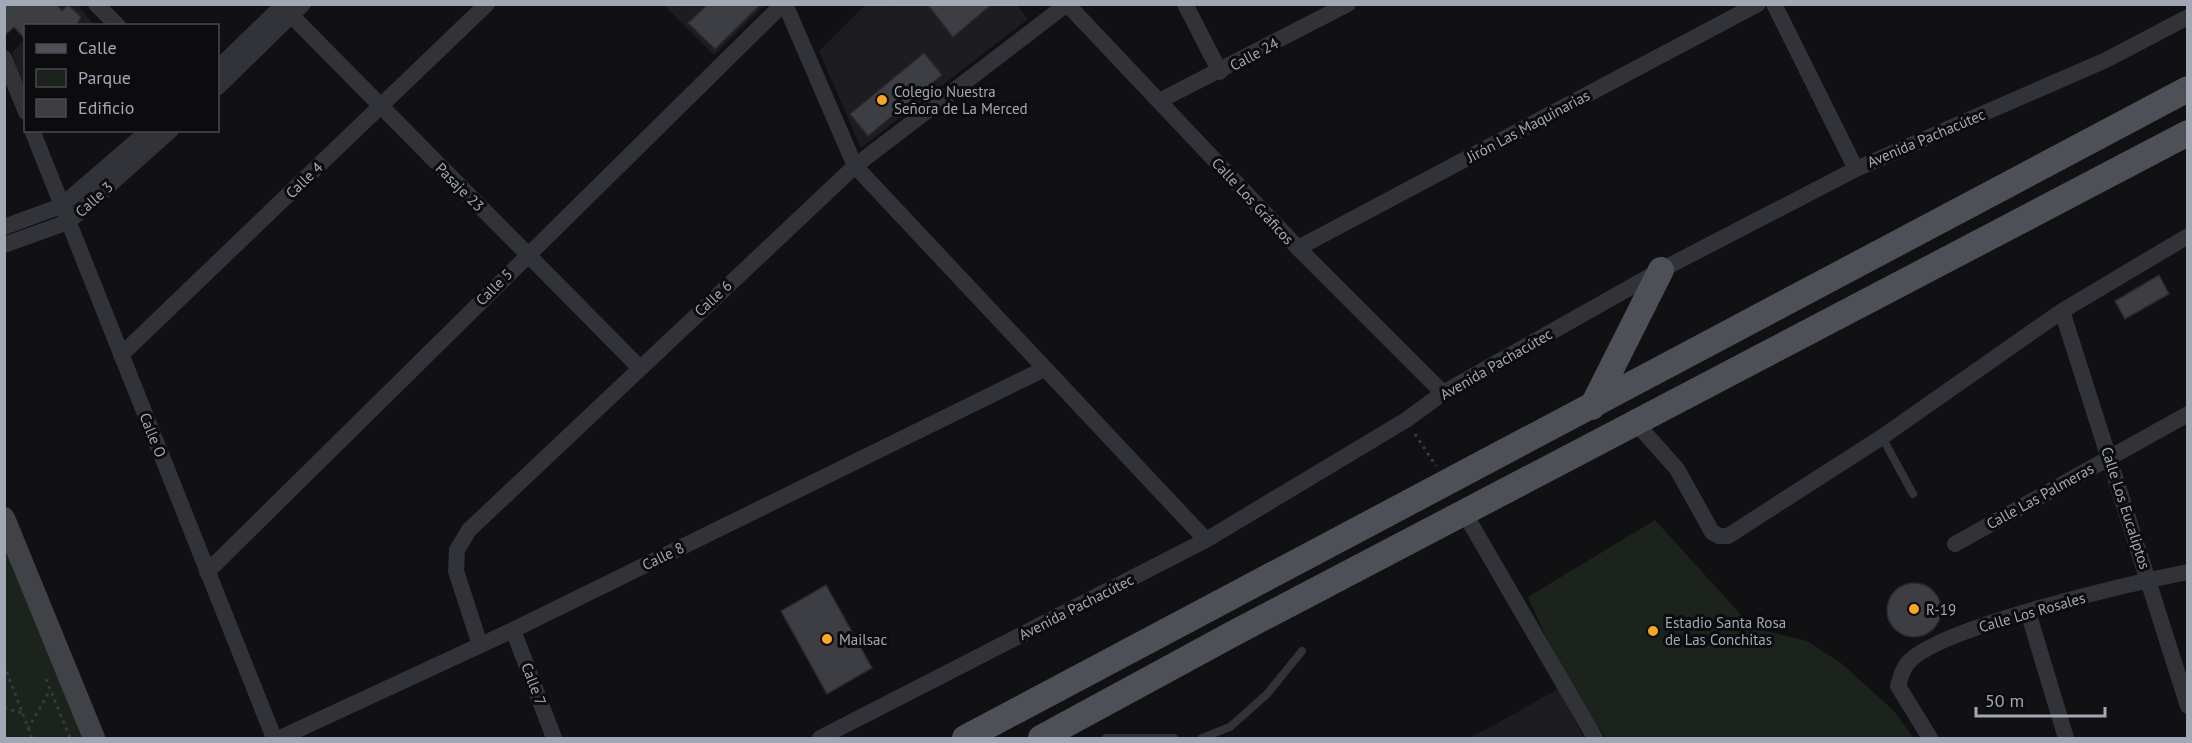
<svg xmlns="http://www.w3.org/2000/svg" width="2192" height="743" viewBox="0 0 2192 743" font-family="'PT Sans',sans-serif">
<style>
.built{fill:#1d1d20}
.green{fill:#1c231c}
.building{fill:#3d3e43;stroke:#2b2b2f;stroke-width:1.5}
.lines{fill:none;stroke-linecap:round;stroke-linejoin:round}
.path{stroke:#383a3f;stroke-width:3;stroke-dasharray:3 4.5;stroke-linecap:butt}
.lane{stroke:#323338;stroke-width:8}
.street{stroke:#323338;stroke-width:16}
.secondary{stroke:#404248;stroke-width:22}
.primary{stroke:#4e5057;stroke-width:26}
.poi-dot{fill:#f6a726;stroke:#0c0c0e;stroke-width:2}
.labels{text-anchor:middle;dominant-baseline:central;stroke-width:6;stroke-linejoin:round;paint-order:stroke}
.street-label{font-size:15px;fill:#a2a8b4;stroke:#0c0c0e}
.poi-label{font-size:15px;fill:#a2a8b4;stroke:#0c0c0e;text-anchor:start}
</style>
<rect width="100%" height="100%" fill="#111113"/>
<path class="built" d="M59,4l19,1 17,21h-56z
M893,4l124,1 11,14 -167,129 -42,-97 46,-46h20l4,2z
M664,5h101l-51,50z
M25,39v56l-13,-42z
M1558,689l26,49h-115l29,-15z"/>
<path class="green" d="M1655,520l98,108 54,13 34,22 52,47 21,28h-308c-31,-44 -57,-92 -78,-141z
M4,545l78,193h-77z"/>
<path class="building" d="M4,4h52l6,7 6,-6 13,12 -5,9h-50v14l-12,-13 -10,9z
M708,4h53l-46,45 -27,-26z
M927,4h65l-39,33z
M924,53l18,22 -74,61 -18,-22z
M2159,275l10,19 -44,25 -10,-18z
M1887 610a27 27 0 1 1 54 0a27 27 0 1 1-54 0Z
M826,585l46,83 -45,26 -46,-83z"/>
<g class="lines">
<path class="path" d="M1415,434l21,32
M4,665l28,73
M46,679l24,59
M4,708l18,5
M28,729l22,-39"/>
<path class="lane" d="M1882,437l31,57
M1106,738h68
M1202,738l28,-11 37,-33 35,-43"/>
<path class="street" d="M96,4l22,22
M785,4l70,162 351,374
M1067,4l231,244 145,145
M1185,4l35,68
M1774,4l82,165
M282,6l357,361
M4,58l22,54
M218,68l66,-64
M218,87l85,-83
M1159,101l189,-97
M32,130l242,608
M4,227l57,-21 88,-76
M4,245l64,-23 103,-92
M1298,248l460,-244
M2062,311l126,395
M121,355l366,-351
M1636,423l41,46 35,63 7,4h9l154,-99 180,-126 126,-75
M1465,514l130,224
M1955,544l233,-130
M207,572l576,-568
M2028,612l38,126
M513,630l41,108
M480,645l-24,-74 1,-21 12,-20 386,-364 212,-162
M280,738l233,-108 531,-261
M820,738l386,-198 200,-120 37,-27 218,-123 195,-101 250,-109 82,-43
M1930,738l-32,-52c2,-7 4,-16 9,-22 27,-36 230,-82 281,-92"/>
<path class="secondary" d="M4,518l90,220"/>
<path class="primary" d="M1592,407l69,-137
M965,738l1223,-649
M1041,738l197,-107 950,-498"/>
</g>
<g class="poi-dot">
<circle cx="882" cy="100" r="6"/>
<circle cx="1914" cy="609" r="6"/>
<circle cx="1653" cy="631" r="6"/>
<circle cx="827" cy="639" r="6"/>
</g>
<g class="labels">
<g class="street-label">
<text transform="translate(1254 54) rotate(-28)">Calle 24</text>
<text transform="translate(1528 126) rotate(-28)">Jirón Las Maquinarias</text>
<text transform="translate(1926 138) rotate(-23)">Avenida Pachacútec</text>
<text transform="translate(304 180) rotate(-44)">Calle 4</text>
<text transform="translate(460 187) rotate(45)">Pasaje 23</text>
<text transform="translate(94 199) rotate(-42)">Calle 3</text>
<text transform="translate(1253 201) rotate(47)">Calle Los Gráficos</text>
<text transform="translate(494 287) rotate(-45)">Calle 5</text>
<text transform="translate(713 298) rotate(-43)">Calle 6</text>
<text transform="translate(1496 364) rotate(-30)">Avenida Pachacútec</text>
<text transform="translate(153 435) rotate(68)">Calle O</text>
<text transform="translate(2040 496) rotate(-29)">Calle Las Palmeras</text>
<text transform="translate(2126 508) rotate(72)">Calle Los Eucaliptos</text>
<text transform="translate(663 556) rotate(-26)">Calle 8</text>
<text transform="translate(1076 607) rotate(-27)">Avenida Pachacútec</text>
<text transform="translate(2032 612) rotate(-16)">Calle Los Rosales</text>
<text transform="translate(534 684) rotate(69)">Calle 7</text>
</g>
<g class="poi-label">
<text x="894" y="91">Colegio Nuestra<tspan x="894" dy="17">Señora de La Merced</tspan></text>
<text x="1926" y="609">R-19</text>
<text x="1665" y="622">Estadio Santa Rosa<tspan x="1665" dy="17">de Las Conchitas</tspan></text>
<text x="839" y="639">Mailsac</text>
</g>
</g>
<rect width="2192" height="743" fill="none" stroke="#a2a8b4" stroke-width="12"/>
<rect x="24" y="24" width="195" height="108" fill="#0c0c0e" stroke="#484a50" stroke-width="1.5"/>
<rect x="36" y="44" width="30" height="9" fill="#4e5057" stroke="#484a50" stroke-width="1.5"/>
<text x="78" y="54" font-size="18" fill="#a2a8b4">Calle</text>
<rect x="36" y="69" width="30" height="18" fill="#1c231c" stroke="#484a50" stroke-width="1.5"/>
<text x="78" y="84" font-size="18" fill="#a2a8b4">Parque</text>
<rect x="36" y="99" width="30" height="18" fill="#3d3e43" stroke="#484a50" stroke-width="1.5"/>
<text x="78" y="114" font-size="18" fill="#a2a8b4">Edificio</text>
<path d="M1976 707v9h129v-9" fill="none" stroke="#a2a8b4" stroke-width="3"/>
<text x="1985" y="707" font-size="18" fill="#a2a8b4" stroke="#0c0c0e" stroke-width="4.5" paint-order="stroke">50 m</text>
</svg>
